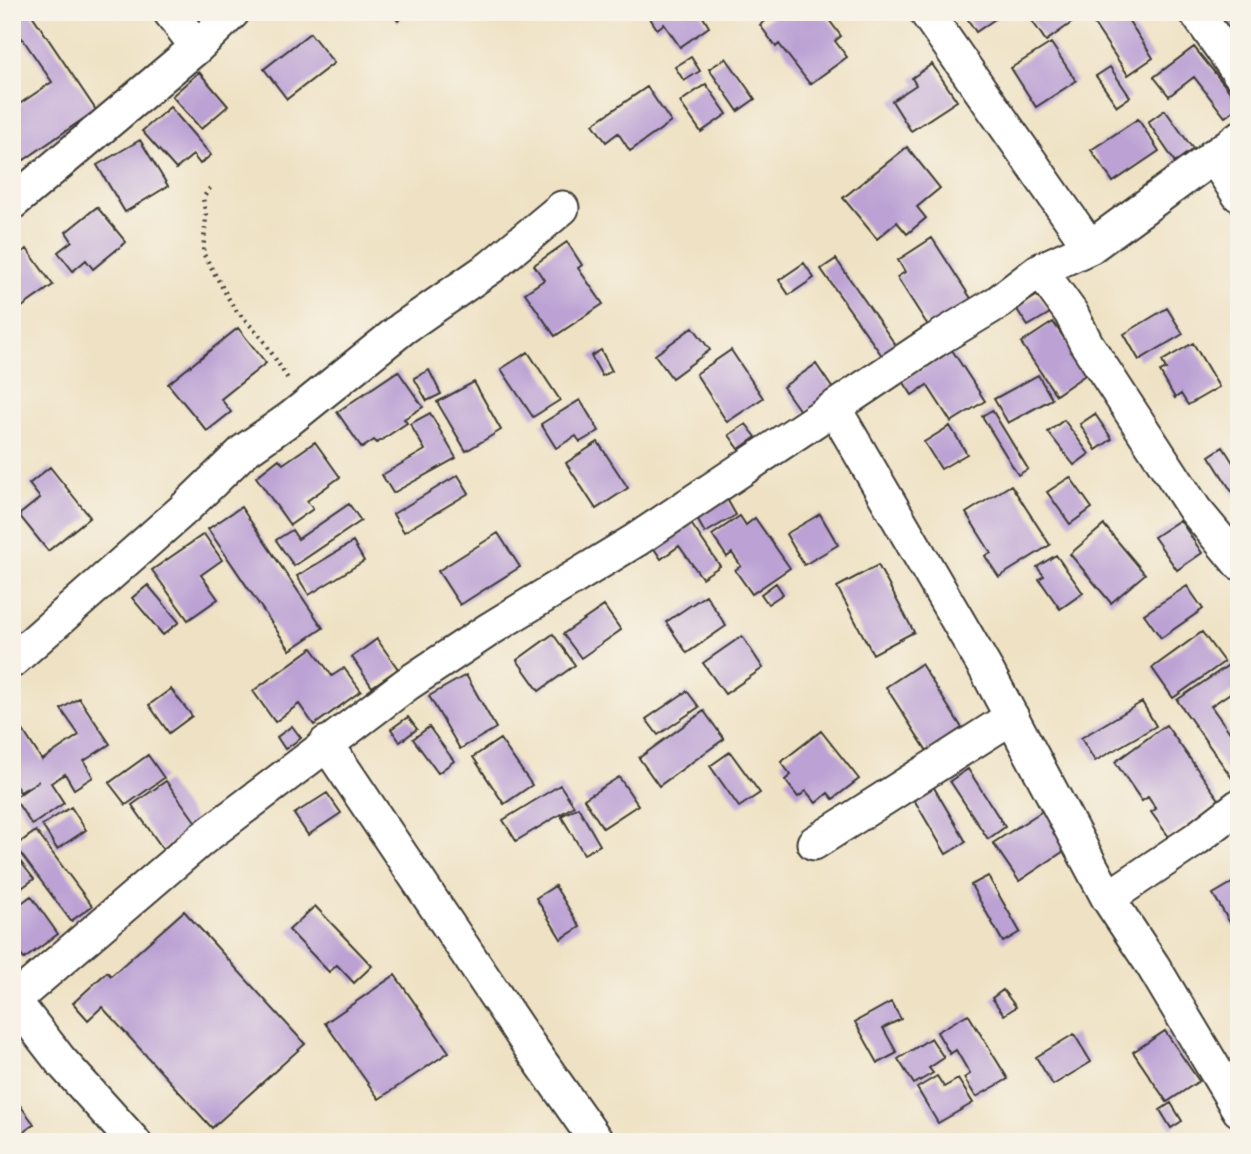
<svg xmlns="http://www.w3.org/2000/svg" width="1251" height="1154" viewBox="0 0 1251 1154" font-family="'Architects Daughter',sans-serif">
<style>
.building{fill:#bba1d4}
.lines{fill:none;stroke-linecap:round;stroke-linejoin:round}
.minor-casing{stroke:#3c3a35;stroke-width:37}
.path{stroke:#3c3a35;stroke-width:4.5;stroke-dasharray:2 5;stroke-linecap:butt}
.minor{stroke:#fff;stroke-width:33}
</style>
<rect width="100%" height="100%" fill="#f7f3e8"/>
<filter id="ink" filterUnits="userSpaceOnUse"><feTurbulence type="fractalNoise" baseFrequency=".0143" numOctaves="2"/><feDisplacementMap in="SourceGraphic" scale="14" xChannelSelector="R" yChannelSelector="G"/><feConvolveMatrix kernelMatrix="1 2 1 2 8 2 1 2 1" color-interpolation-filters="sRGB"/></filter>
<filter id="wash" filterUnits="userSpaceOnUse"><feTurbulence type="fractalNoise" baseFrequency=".00686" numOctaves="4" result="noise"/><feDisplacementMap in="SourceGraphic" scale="28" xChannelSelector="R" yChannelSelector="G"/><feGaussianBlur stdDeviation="1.57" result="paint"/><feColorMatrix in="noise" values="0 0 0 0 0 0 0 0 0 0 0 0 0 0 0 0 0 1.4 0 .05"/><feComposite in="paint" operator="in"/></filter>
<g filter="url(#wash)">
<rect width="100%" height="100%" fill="#efe2c4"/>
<g id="blocks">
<path class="building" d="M12,12h18l66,98 -72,50 -12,-17v-34l40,-27 -30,-44 -10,6z
M390,12h17l-9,9z
M646,12h54l9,15 -29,20 -16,-23 -7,5z
M777,12h37l2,3 7,-3 18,24 -6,5 12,16 -37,27 -31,-40 -3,3 -16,-22z
M963,12h27l5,7 -19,13z
M1026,12h46l5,7 -31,22z
M1104,12h19l30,46 -25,17 -36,-54z
M1227,12h12v23l-12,9 -15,-21z
M310,33l24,30 -47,36 -23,-30z
M1051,43l25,38 -40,26 -25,-39z
M1194,47l45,56v3l-14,11 -31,-40 -25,19 -15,-19z
M691,57l9,14 -16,10 -9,-14z
M726,58l29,41 -17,12 -29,-42z
M932,64l25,37 -46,30 -19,-30 24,-16 -4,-7z
M1110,67l20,30 -13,9 -21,-30z
M199,72l29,34 -27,23 -29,-33z
M706,84l21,30 -26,18 -21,-30z
M647,87l24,35 -41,29 -12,-18 -12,9 -13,-18z
M170,107l41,48 -11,9 -7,-9 -17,14 -34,-38z
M1165,110l28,39 -18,13 -27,-40z
M1138,119l21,32 -46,31 -22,-32z
M140,140l28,46 -43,26 -28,-47z
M907,147l33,41 -23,19 9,11 -19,16 -10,-12 -20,17 -34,-41z
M97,207l29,35 -33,27 -7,-9 -13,11 -15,-19 14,-11 -6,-9z
M932,238l40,62 -43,27 -32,-50 8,-5 -7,-12z
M567,242l15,23 -4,3 25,36 -48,32 -30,-43 19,-13 -10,-15z
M27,249l26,36 -41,29v-54z
M836,259l63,91 -14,10 -64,-91z
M804,263l10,15 -25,17 -10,-15z
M1038,295l12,18 -22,13 -12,-18z
M1167,308l16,26 -44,26 -15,-26z
M1053,322l35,51 -32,22 -35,-52z
M693,327l17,23 -38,28 -17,-23z
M238,328l28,35 -45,36 10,13 -24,19 -39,-47z
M1193,343l26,44 -31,18 -7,-11 -6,4 -15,-26 6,-3 -4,-8z
M601,350l11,21 -10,5 -11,-20z
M731,350l32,48 -36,24 -31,-48z
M952,350l33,51 -34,21 -24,-37 -15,10 -9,-14z
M528,352l32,48 -27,17 -32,-48z
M816,364l19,28 -33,22 -19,-27z
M429,370l12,24 -14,7 -13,-23z
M398,371l25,36 -19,12 3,4 -30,20 -3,-3 -12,8 -25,-36z
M1038,375l14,24 -44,24 -14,-24z
M474,382l27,48 -35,21 -29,-49z
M580,400l19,31 -19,11 -4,-6 -20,12 -15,-24z
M992,410l36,59 -10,6 -36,-59z
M430,413l26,45 -63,35 -11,-18 43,-25 -15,-26z
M1095,414l17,25 -16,11 -16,-26z
M1064,420l25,34 -15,11 -26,-33z
M746,424l10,13 -17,12 -10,-14z
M950,426l17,28 -26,15 -17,-27z
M315,442l25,35 -33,24 6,8 -23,16 -34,-48 23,-18 4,5z
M598,442l30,46 -32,21 -30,-46z
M1223,447l16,25v24l-3,2 -27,-42z
M50,467l40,50 -42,34 -29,-36 21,-17 -11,-14z
M458,475l11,18 -65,39 -11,-18z
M1070,477l22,31 -22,16 -23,-32z
M1011,485l39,60 -51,32 -14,-21 6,-3 -25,-40z
M727,499l9,16 -31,18 -9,-16z
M349,504l12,17 -67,45 -18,-26 16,-10 6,9z
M241,507l82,121 -33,22 -82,-121z
M820,514l18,31 -34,20 -18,-31z
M740,516l6,9 9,-7 35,50 -38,26 -17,-24 6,-4 -9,-13 -5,4 -15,-22z
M688,519l32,47 -18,12 -23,-32 -18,13 -10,-15z
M1180,520l22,33 -25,17 -23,-33z
M1104,525l41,49 -34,29 -41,-49z
M498,533l22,34 -60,38 -22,-34z
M204,534l18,26 -21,15 17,24 -30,21 -36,-50z
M353,542l11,19 -55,34 -12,-19z
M1056,555l27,38 -23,16 -21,-30 5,-3 -7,-9z
M878,565l36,67 -41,22 -36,-67z
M776,583l7,11 -15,10 -7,-10z
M148,585l31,37 -16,13 -31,-37z
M1187,586l16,23 -42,29 -17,-24z
M706,595l20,31 -39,27 -21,-31z
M604,606l17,24 -40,28 -18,-24z
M1202,632l22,30 -51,36 -21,-30z
M553,634l22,31 -36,26 -22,-31z
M742,636l21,32 -38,26 -22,-31z
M377,639l21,30 -26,18 -20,-30z
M312,648l20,28 12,-8 17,23 -47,34 -15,-21 -24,18 -22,-31z
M1239,658v29l-28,19 28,39v43l-62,-88z
M921,664l41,64 -35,23 -41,-64z
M466,675l30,53 -36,21 -31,-53z
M171,689l21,27 -23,17 -20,-28z
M687,691l12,16 -41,28 -12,-16z
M79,698l31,46 -26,17 9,16 -19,12 -9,-15 -14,9 13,20 -32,22 -18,-27 25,-17 -19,11 -8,-12v-56l5,-3 25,39 37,-25 -18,-26z
M1142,702l14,24 -61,35 -14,-23z
M704,711l20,28 -65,47 -20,-28z
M408,717l9,12 -17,13 -9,-13z
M1166,725l54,76 -51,36 -18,-25 5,-3 -8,-12 -6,4 -27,-39z
M292,726l9,12 -16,11 -8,-12z
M429,727l25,34 -16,12 -25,-34z
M821,731l38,48 -26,20 -5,-6 -12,10 -10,-12 -8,6 -13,-17 6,-5 -10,-13z
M500,739l32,46 -28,19 -31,-47z
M730,752l30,41 -21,14 -29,-41z
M148,755l16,23 -38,27 -17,-22z
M968,769l37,58 -17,12 -38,-58z
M619,777l19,28 -35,23 -19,-29z
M166,781l31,43 -34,25 -31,-44z
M560,785l14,21 -58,35 -13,-21z
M933,786l33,56 -20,12 -33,-56z
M327,793l14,20 -33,22 -14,-21z
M71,807l15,23 -29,19 -15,-24z
M578,807l22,38 -16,9 -23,-38z
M1044,810l26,37 -51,34 -26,-38z
M36,831l56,75 -21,15 -56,-75z
M12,851l22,28 -22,16z
M988,876l32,56 -17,10 -32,-57z
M1239,879v43l-7,4 -19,-32z
M555,886l25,41 -19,12 -25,-41z
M31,896l27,38 -34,25 -12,-16v-33z
M315,906l57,60 -18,17 -17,-18 -8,7 -40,-42z
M184,911l121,133 -93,84 -110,-121 -14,13 -15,-17 34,-31 4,4z
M395,975l54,77 -70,47 -54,-76z
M1003,990l13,17 -12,8 -12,-17z
M891,1002l10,17 -18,9 14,25 -19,10 -23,-41z
M968,1014l40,65 -32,18 -12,-19 6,-4 -14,-24 -6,4 -13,-22z
M1165,1031l34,50 -32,21 -34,-50z
M1074,1034l17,28 -38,23 -17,-28z
M931,1038l13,20 -15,10 4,5 -19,11 -16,-25z
M937,1076l7,11 14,-8 15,24 -35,20 -21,-35z
M16,1100l18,24 -22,17v-39z
M1171,1103l11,18 -11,7 -11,-18z"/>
</g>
</g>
<g filter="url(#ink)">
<use href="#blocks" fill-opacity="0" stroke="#3c3a35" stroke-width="2"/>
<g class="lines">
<g class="minor-casing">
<path id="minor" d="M170,12l27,35
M926,12l164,235
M1196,12l43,61
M1213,156l26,39
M12,203l185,-156 36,-35
M1040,270l31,43 15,30 109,167 44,53
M834,408l153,263 121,227 45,68 86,144
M12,661l171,-151 61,-59 47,-33 112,-90 88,-61 71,-59
M326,743l202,301 69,98
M814,843l198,-126
M1108,898l88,-59 43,-33
M12,998l48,62 74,82
M14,1000l188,-161 205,-155 83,-55 146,-89 298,-199 63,-38 43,-33 50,-23 149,-109"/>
</g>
<path class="path" d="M210,188l-7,10 3,18 -3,37 31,55 28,30 28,44"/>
<use href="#minor" class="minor"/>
</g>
</g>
<rect width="1251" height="1154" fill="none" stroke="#f7f3e8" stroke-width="42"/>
</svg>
